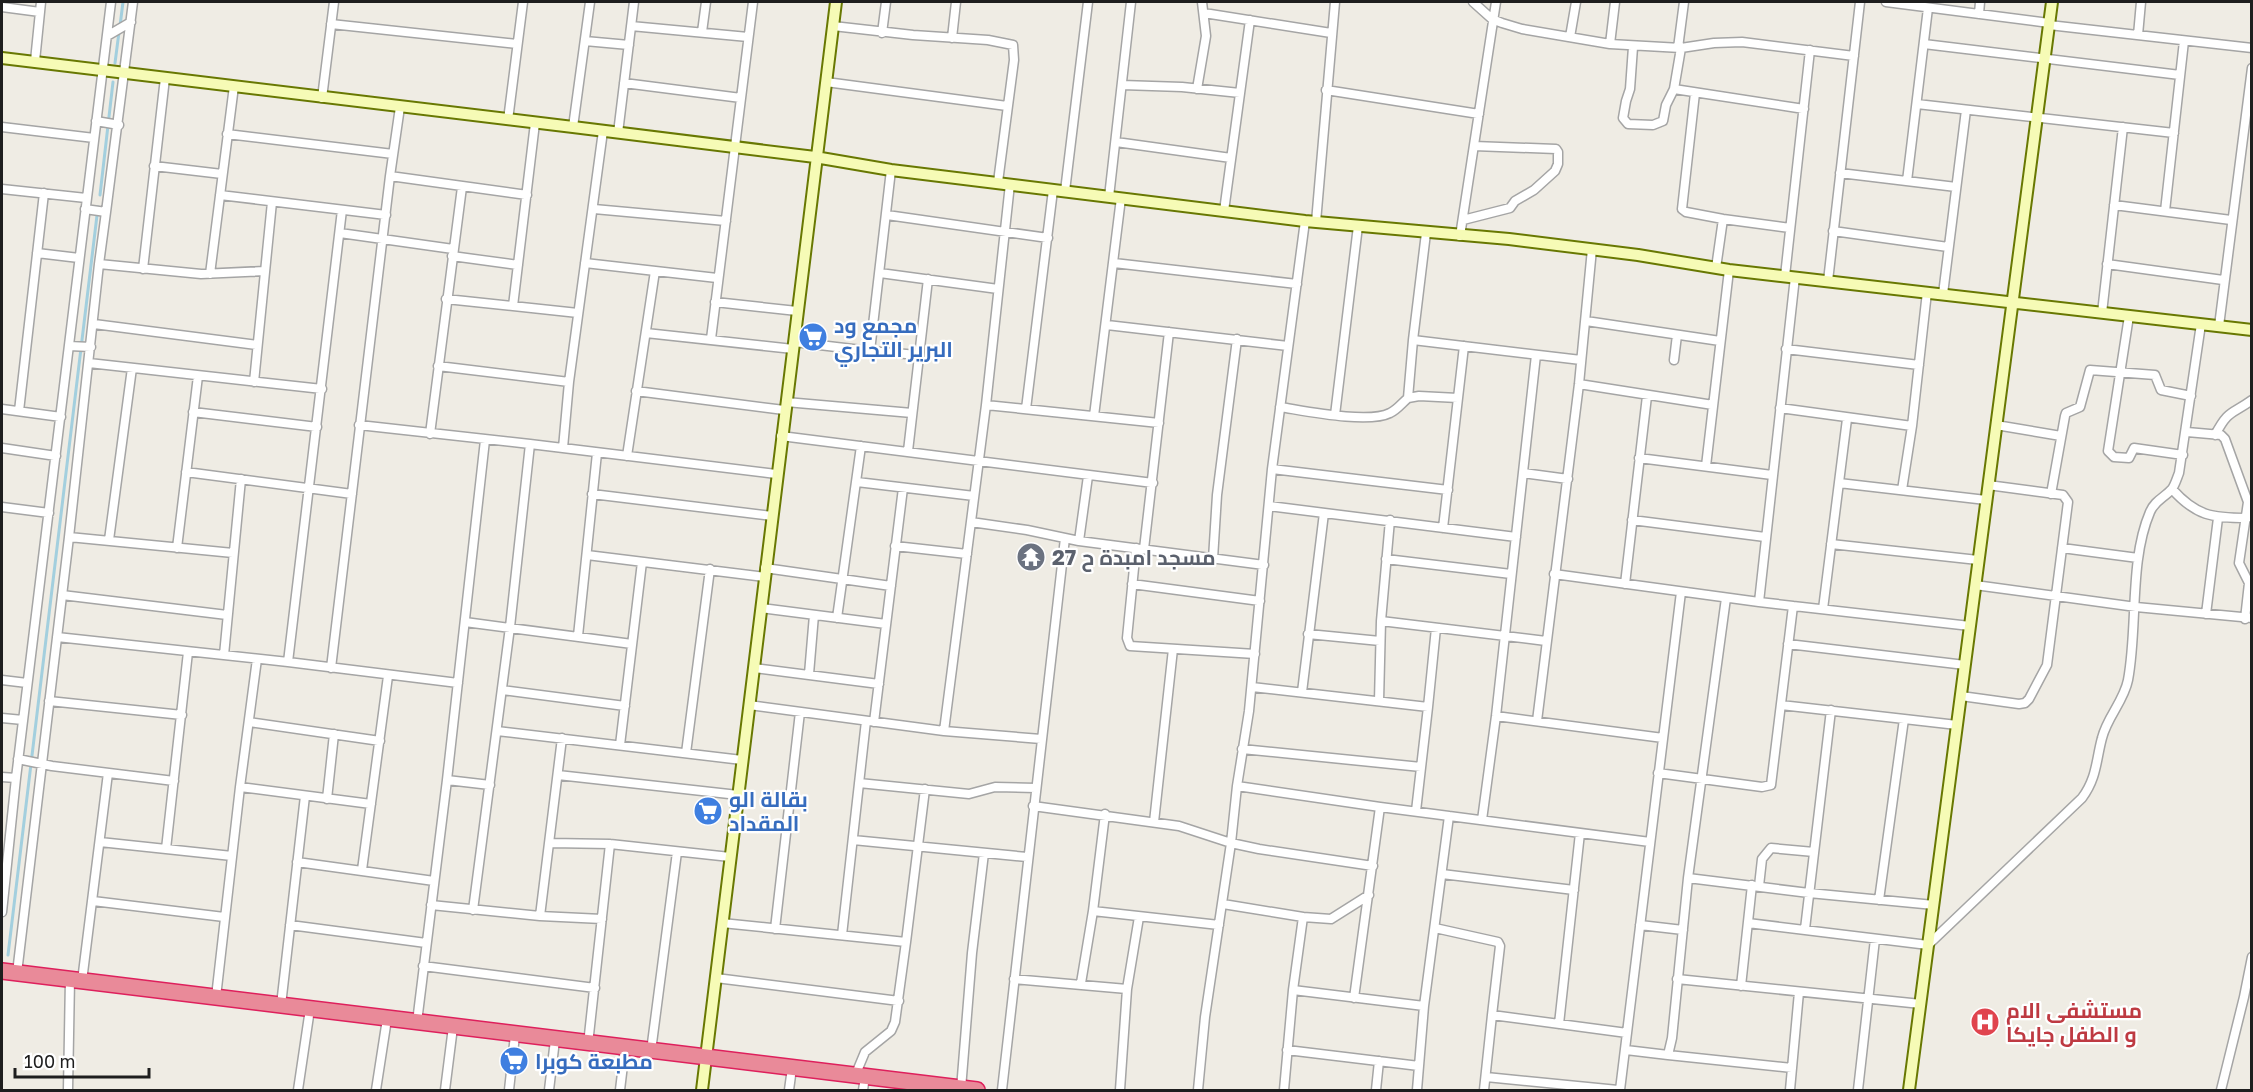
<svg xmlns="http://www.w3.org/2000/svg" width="2253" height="1092" viewBox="0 0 2253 1092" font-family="'Golos Text',Cairo,sans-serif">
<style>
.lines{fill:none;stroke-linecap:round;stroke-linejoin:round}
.stream{stroke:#a3cfde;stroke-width:3}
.street-casing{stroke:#a5a5a5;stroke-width:11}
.secondary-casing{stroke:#687802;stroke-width:14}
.highway-casing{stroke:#de205c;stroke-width:18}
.street{stroke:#fff;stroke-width:8}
.secondary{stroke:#f6fbb6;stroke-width:10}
.highway{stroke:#e98a99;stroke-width:15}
.labels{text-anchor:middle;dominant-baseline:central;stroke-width:4.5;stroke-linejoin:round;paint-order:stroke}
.shop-label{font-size:21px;font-weight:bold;fill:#366cbe;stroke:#fff;text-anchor:start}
.worship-label{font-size:21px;font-weight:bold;fill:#5b616d;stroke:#fff;text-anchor:start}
.health-label{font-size:21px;font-weight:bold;fill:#be3a42;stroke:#fff;text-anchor:start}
</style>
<rect width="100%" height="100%" fill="#efece4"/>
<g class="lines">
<path class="stream" d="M120,26l3,-24
M115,63l4,-31
M100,195l13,-113
M8,955l90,-748"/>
<g class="street-casing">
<path id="street" d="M1473,2l19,17 10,4 20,6 88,15 71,4 33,-5 28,-1 112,14
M1886,2l163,21
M2,7l38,5
M1204,13l127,20
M1979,14l1,-12
M331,24l186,20
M2049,25l203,23
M631,26l117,11
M833,26l80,9 75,5 25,5 1,15 -16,122
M702,32l4,-30
M882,33l4,-31
M2138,35l3,-33
M107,36l24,-14
M1570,37l6,-35
M952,38l4,-36
M585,41l44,4
M1610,44l5,-42
M1924,44l256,31
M1633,47l-3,42 -4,12 -3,17 5,6 25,1 10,-4 3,-16 8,-16 7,-41
M1678,48l6,-46
M35,61l6,-59
M826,82l181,24
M624,83l117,15
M1122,85l60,2 58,6
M1197,89l9,-53 -4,-34
M1674,89l130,20
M1326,90l153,24
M1695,93l-13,116 4,3 37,7 67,9
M322,98l12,-96
M1917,104l257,29
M508,120l15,-118
M96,121l23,4
M2,127l92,11
M573,127l17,-125
M618,133l16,-131
M227,134l166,20
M1116,142l115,16
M154,166l68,8
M1840,173l116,14
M390,176l137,19
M1907,181l21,-173
M2,189l84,9
M1065,191l23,-189
M220,195l166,20
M1109,197l22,-195
M2114,205l117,15
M85,209l21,3 -7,52 102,10 63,-3
M594,209l132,12
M1224,211l26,-191
M2165,211l19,-170
M106,212l27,-210
M887,215l161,23
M1463,220l47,-12 5,-7 19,-11 21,-19 3,-7v-12l-2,-3 -82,-3
M1316,222l19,-220
M1833,231l115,16
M340,233l113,16
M1426,233l-13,107 168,20
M1460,236l36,-234
M37,253l42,5
M452,256l66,9
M585,263l132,15
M1114,263l183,21
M2107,264l116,16
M1716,268l7,-49
M143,269l22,-191
M880,273l118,16
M210,274l24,-188
M1785,276l25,-226
M1828,281l32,-279
M1943,294l23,-184
M446,299l132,14
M715,302l82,9
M513,306l22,-183
M2102,313l21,-186
M2129,316l-21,135 6,6 15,1 5,-10 49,7
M1586,321l134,20
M94,324l163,21
M1107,325l181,21
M2219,326l33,-258
M646,333l147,16
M711,339l42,-337
M794,342l76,9 21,-181
M69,346l22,1
M1786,349l133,16
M870,351l48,4
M1674,360l3,-25
M89,363l233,26
M438,366l131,16
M254,382l18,-180
M1579,384l134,21
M636,391l148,19
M1408,398l11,-2 39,2
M786,402l126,11
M986,405l173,18
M1280,407c26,4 88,17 110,6 7,-3 12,-10 18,-15l5,-58
M1780,408l132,18
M2,409l59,8
M1026,409l27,-219
M19,411l25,-218
M193,412l124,15
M1335,415l23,-189
M1094,416l27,-218
M359,425l171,19 246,30
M1996,425l65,11
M2187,432l34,3 4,4 23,63 -9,61 10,20 -4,36
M430,434l32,-247
M2215,435c14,-26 16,-20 37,-35
M781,436l372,47
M2,448l54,8
M563,448l6,-66 34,-251
M908,451l20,-172
M627,456l28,-185
M1639,458l133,17
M1706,466l23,-196
M1272,469l176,21
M186,472l166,22
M1523,473l45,6
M857,482l117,14
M1839,483l147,17
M2172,489c24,27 40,29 75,29
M1902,490l10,-64 15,-134
M592,494l180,22
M2051,494l14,-78 1,-3 14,-6 10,-37 65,5 6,15 30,6
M1269,506l247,31
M2,507l47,6
M1632,520l133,17
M971,522l56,8 52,11 185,24
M1443,528l21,-182
M69,537l164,16
M109,540l23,-172
M1079,541l9,-65
M1831,544l147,16
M895,546l72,8
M177,548l21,-172
M1136,548l-9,90 3,8 125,8
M2062,548l76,10
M1144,549l25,-217
M587,555l178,22
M1213,559l4,-64 20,-156
M1386,559l125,15
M765,568l126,18
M1554,574l205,28 211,24
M1132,584l128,17
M1625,584l22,-188
M1975,585l161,22 116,11
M62,595l165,20
M1759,602l36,-325
M761,608l125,16
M1823,609l24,-190
M2206,614l12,-96
M837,618l24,-172
M1381,621l165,20
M465,622l167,22
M1308,634l72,7
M578,636l19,-183
M57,637l231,25 170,21
M1788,644l177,21
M224,655l17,-176
M288,662l54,-452
M331,668l59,-492 10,-69
M754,668l125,16
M809,674l5,-59
M2,680l25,3
M1252,687l176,20 -12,104
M502,690l123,16
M1302,692l22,-179
M1961,696l58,8 6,-1 4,-4 18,-34 21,-163 -5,-7 -75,-10
M49,701l133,14
M1379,701l2,-80 9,-101
M749,705l195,26 97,8
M1781,705l176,20
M1428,707l8,-79
M1496,716l167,22
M2,718l21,2
M1537,721l42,-337 13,-135
M249,722l131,19
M874,722l29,-234
M497,731l245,29
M944,731l42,-326 24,-221
M620,745l22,-183
M1242,749l179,18
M686,753l24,-184
M18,759l34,7 122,15
M1658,773l104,14 9,-2 22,-179
M558,775l180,20
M2,777l14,1
M447,780l43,5
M859,783l110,11 26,-7 41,1
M1237,786l143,21 270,35
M240,787l131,17
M327,799l7,-65
M1033,806l146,20 52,17 28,6 114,17
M1482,820l14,-104 40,-361
M1154,822l19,-173
M853,840l174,17
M100,842l132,14
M551,843l59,1 120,13
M166,849l22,-197
M297,862l137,19
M362,870l26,-194
M1442,874l132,16
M1688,878l121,15 125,12
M1759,886l3,-27 9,-11 43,4
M1879,900l25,-181
M93,901l131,16
M1223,904l80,13
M431,905l109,11 62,3
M473,910l37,-283 20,-183
M1093,911l126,14
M2,912l14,-134 95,-776
M540,916l22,-178
M722,923l184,19 19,-153
M1748,923l180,22 154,-147c15,-20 14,-38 20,-60 5,-21 22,-37 26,-58 10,-53 1,-119 22,-168 5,-12 14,-14 22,-23 3,-4 5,-11 7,-16l22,-149
M290,925l136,18
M1640,925l43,5
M1435,928l63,14 2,4 -8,69 135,18
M775,929l25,-217
M1805,929l26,-219
M842,935l24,-214
M423,966l172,22
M17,973l52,-436 30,-273
M716,978l183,23
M1014,979l113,10
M1677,979l244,25
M82,981l26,-208
M1081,983l12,-72 12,-97
M1741,986l11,-101
M1293,990l131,16
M216,997l24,-210 17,-128
M1354,998l26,-191
M281,1005l24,-209
M417,1022l30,-242 38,-340
M1559,1024l21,-191
M588,1044l22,-200
M1287,1050l132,16
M1626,1050l42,5 4,-17 16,-160 38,-280
M651,1051l26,-199
M1668,1055l124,13
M855,1076l10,-24 26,-21 4,-9 11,-80
M1486,1077l132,13
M961,1089l11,-136 12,-100
M68,1090l2,-111
M298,1090l12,-81
M376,1090l11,-71
M445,1090l8,-63
M509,1090l6,-55
M549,1090l6,-50
M620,1090l5,-42
M789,1090l3,-22
M863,1090l2,-13
M1002,1090l63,-552
M1120,1090l7,-101 12,-72
M1198,1090l7,-73 26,-174 6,-57 12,-75 23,-242 33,-248
M1284,1090l9,-100 10,-73 28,2 38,-24
M1376,1090l3,-29
M1417,1090l7,-84 25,-190
M1484,1090l8,-75
M1620,1090l61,-498
M1790,1090l9,-98
M1858,1090l17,-151
M2221,1090l23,-93 8,-40"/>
</g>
<g class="secondary-casing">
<path id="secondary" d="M2,58l571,69 242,30 76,13 414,51 204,18 129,16 91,15 523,60
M702,1090l134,-1088
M1909,1090l143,-1088"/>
</g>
<g class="highway-casing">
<path id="highway" d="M2,971l975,119"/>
</g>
<use href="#street" class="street"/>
<use href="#secondary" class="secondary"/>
<use href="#highway" class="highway"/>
</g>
<defs>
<g id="supermarket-disc" transform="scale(1.5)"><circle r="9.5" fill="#3f7fe0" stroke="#fff"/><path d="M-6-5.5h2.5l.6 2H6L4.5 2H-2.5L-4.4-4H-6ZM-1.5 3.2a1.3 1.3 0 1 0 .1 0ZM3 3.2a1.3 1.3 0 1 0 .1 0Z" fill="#fff"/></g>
<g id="temple-disc" transform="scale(1.5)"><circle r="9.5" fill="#6b7280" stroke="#fff"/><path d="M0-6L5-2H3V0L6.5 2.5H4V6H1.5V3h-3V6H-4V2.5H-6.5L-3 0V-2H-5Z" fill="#fff"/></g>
<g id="hospital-disc" transform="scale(1.5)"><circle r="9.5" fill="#e0444e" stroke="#fff"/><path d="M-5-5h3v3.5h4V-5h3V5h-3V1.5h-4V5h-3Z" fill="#fff"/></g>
</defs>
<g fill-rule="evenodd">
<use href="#supermarket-disc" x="813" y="337"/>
<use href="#temple-disc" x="1031" y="557"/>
<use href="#supermarket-disc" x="708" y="811"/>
<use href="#hospital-disc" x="1985" y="1022"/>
<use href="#supermarket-disc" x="514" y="1061"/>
</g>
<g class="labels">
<g class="shop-label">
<text x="834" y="325">مجمع ود<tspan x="834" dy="24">البرير التجاري</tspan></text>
<text x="729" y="799">بقالة الو<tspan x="729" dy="24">المقداد</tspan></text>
<text x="535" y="1061">مطبعة كوبرا</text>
</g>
<g class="worship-label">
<text x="1052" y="557">مسجد امبدة ح 27</text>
</g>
<g class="health-label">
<text x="2006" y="1010">مستشفى الام<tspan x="2006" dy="24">و الطفل جايكا</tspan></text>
</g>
</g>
<rect width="2253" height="1092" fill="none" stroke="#1e1e1e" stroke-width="6"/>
<path d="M15 1068v9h134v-9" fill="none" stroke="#1e1e1e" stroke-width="3"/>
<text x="24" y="1068" font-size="18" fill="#1e1e1e" stroke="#ffffff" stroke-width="4.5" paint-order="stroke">100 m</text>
</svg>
